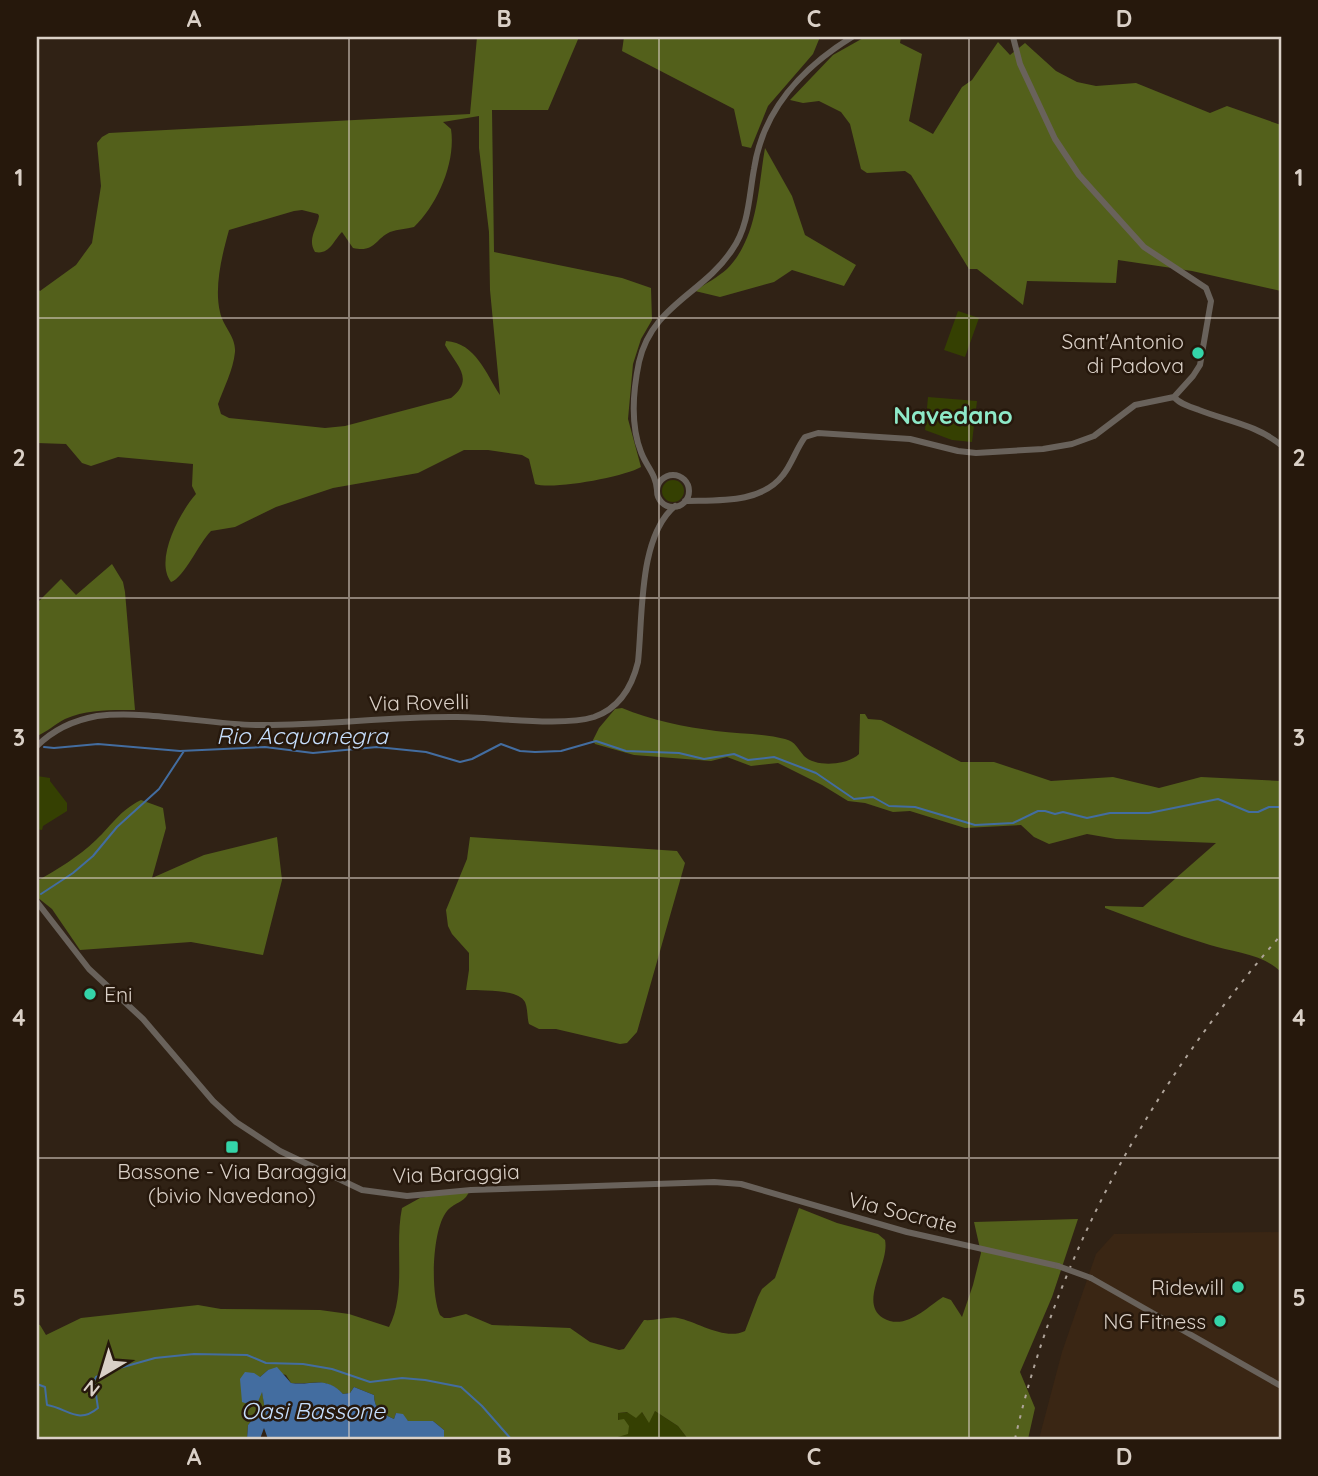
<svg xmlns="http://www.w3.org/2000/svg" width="1318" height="1476" viewBox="0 0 1318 1476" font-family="Quicksand,sans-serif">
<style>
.built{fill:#3a2614}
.green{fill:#354002}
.forest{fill:#53601b;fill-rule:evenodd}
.water{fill:#436da0}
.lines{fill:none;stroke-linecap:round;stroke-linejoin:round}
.stream{stroke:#436da0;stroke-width:2}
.tertiary{stroke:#69625b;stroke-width:6}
.rail{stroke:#afa49a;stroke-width:2;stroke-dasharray:3.5 7;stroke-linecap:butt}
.tertiary-bridge{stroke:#69625b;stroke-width:6}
.grid{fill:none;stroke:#dad0c7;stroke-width:2;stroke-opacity:0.55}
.poi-dot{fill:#34d4a8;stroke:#26180c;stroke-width:2.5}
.labels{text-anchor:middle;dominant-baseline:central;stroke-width:5;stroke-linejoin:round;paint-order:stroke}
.poi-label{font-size:21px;fill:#dad0c7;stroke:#26180c;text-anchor:end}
.street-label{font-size:21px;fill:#dad0c7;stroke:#26180c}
.water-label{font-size:23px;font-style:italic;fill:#c5ddfb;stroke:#26180c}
.quarter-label{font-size:24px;font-weight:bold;fill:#8ee9c8;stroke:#26180c}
.neatline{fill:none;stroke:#dad0c7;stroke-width:2.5}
.grid-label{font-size:23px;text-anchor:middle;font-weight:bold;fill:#dad0c7}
</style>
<rect width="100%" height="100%" fill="#302215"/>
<path class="built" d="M1281,1232v207h-242l23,-87 34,-98 18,-20z"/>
<path class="green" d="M958,311l21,7 -14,39 -21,-7z
M928,397l49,4 -5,41 -20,-2 -27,-10z
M662 491a11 11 0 1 1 22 0a11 11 0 1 1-22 0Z
M37,776l13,2v3l17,22v8l-24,15 -1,4 -5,-1z
M641,1411l8,11 6,-11 23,15 10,13h-69l-1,-26z"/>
<path class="forest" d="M477,37h102l-31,73h-56l2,142 128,26 29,10 1,32 -11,19 -8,25 -5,55 13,48c-17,10 -88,23 -106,17l-6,-25 -7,-4 -34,-5h-24l-46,23 -85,15 -57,19 -41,20 -24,4c-12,12 -27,47 -40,51 -17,-22 9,-70 25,-88l-4,-8 1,-22 -75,-7 -27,9 -9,-3 -16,-19 -29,-1v-155l3,3 36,-26 16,-22 9,-57 -4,-43 5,-6 7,-4 361,-19zM479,116v32l10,84 1,58 10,105c-14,-21 -24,-52 -54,-54l-1,4c12,21 30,34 6,53l-106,28 -20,2 -96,-10 -8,-4 -3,-10c6,-17 15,-33 17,-52 1,-16 -12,-25 -15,-40 -6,-25 2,-57 9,-82l65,-19 8,-1 16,4 1,2c-2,13 -12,23 -4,36 15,3 18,-11 27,-20l11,16c22,5 22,-9 37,-16 8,-3 16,-3 24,-5 24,-23 42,-65 37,-98l-8,-7z
M624,37h196l-7,17 -45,52 -17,42 -9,-2 -8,-37 -112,-58z
M865,37h36l-1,6 22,11 -13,67 24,13 29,-47 10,-7 26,-38 12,13 15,-12 31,28 21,11 19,4 40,-3 74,30 17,-7 54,19v166l-89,-20 -74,-11 -2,23 -89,-2 -4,24 -46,-36h-8l-58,-94 -6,-4 -38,2 -6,-4 -11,-45 -9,-12 -22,-11 -16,2 -13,-3 43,-45z
M765,148l27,48 13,39 51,30 -12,21 -52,-16 -18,12 -54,15 -25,-6c10,-7 23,-14 32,-22 31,-31 31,-81 38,-121z
M112,564l11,18 2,10 10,118c-24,0 -47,-1 -70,9 -10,5 -18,13 -28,17v-133l24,-24 15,16z
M622,708c28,12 63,19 94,23 23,3 45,2 69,8 11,3 12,9 19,17 12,12 44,9 55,-2l1,-40h5l3,5 13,1 80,42h33l57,19 62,-4 46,11 42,-11 80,4v191c-17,-18 -49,-20 -71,-27 -36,-11 -70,-24 -105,-37v-2l38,1 73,-64 -100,-4 -29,-5 -38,10 -15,-7 -13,-12 -56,3 -55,-17 -17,1 -28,-9 -17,-2 -26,-16 -44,-22 -27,3 -24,-9 -16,4 -77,-6 -39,-11 -2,-4 6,-12 16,-19z
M141,800l22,8 3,20 -14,50 52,-23 73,-18 5,43 -19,75 -72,-13 -111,8 -28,-41 -15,-12v-16c21,-12 41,-24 59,-41 17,-16 23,-29 45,-40z
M470,837l207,14 8,12 -48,169 -10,11 -7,1 -64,-15h-17l-10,-5c-2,-6 -1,-15 -4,-22 -8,-14 -45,-11 -59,-12l3,-20v-17l-17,-19 -4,-8 -2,-16 21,-51z
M470,1189c-4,14 -14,12 -23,22 -15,18 -17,82 -7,104l4,3h6l16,-4 26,11 78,3 20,14 29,8 5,-1 20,-29c12,1 23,-4 34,-2 20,4 47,23 67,13l13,-34 4,-8 13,-11 24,-70 38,15 41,11 7,6c5,23 -27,63 -2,78 22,13 43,-10 60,-21l8,3 11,17 11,-32 8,-32 -7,-31 104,-3 -26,78 -32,75 15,36 -7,31h-340l-10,-13 -23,-15 -6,12 -7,-11 -6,6 -9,-6 -9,1v7l6,-1 5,7 -1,8 -10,3 1,2h-175v-9l-11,-9h-25l-12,-8 -2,6c-12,-5 -20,-10 -20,-24l-20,-8 -4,6 -7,1c-17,-18 -33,-9 -52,-11l-5,-8 -18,-5 -8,7 6,40 -10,-2 -8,10 -1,14h-210v-115l3,1 6,10 35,-17 117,-13 23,4 99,1 29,4 40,13c18,-35 5,-80 13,-119l18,-10z"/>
<path class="water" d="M277,1367l14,16c21,3 35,-8 52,11l7,-1 4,-6 20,8c0,14 8,19 20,24l2,-6 7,1 5,7h25l11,9v9h-176l-4,-11 -4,11h-13l1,-14 8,-10 10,1 -4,-24 -5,12 -4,2 -11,-4 -2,-23 5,-7 9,1 6,4 8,-7z"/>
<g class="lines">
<path class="stream" d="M44,747l10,1 44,-4 82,7 85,-4 48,6 64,-6 49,5 34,10 12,-3 29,-15 19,7 15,1 26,-1 35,-10 30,10 53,2 25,6 30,-5 14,6 26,-3 42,16 38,26 19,-2 16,9 26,1 60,18 38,-2 25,-12h7l10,3 8,-2 24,6 23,-5h39l69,-14 31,13h9l11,-5h12
M41,894l32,-21 20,-17 24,-29 42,-38 25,-38
M37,1384l8,3 2,18c20,3 31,20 51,3l-4,-27 2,-4 13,-6 46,-13 39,-4 53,1 19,8 37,1 29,5 38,13 32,-4 23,2 36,7 21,19 29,33"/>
<path class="tertiary" d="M1174,397c6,7 16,10 25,13 28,11 58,15 82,35
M657 491a16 16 0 1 1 32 0a16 16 0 1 1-32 0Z
M657,490c-1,-16 -11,-24 -16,-38 -11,-28 -8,-61 -2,-90 13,-57 64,-68 93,-112 17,-24 17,-54 22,-81 9,-60 48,-101 98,-132
M685,501c32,-1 76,3 98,-26 9,-11 13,-26 22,-38l13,-4 92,6 48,12 18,2 67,-4 29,-5 22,-8 41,-31 39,-8 19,-21 7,-11 11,-64 -5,-13 -62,-41 -65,-72 -24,-36 -35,-75 -7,-27
M37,746c16,-16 38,-26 60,-30 48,-6 109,8 159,9 67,1 134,-9 201,-8 36,0 105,10 137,0 26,-9 38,-30 44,-55 5,-45 0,-125 37,-156
M37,902l52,67 54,50 70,82 23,21 44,29 82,39 45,6 64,-6 96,-3 147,-5 27,2 166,48 151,34
M1091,1278l190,108"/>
<path class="rail" d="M1015,1439c42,-188 140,-359 266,-504"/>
<path class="tertiary-bridge" d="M1058,1266l33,12"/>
</g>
<path class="grid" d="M349,37v1402M659,37v1402M969,37v1402M37,318h1244M37,598h1244M37,878h1244M37,1158h1244"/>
<g class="poi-dot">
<circle cx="1198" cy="353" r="7"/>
<circle cx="90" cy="994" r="7"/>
<rect x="225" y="1140" width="14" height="14" rx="3.5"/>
<circle cx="1238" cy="1287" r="7"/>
<circle cx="1220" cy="1321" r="7"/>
</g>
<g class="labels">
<g class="poi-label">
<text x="1184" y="341">Sant'Antonio<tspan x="1184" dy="24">di Padova</tspan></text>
<text x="104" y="994" text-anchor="start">Eni</text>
<text x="232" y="1171" text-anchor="middle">Bassone - Via Baraggia<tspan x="232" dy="24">(bivio Navedano)</tspan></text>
<text x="1224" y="1287">Ridewill</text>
<text x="1206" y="1321">NG Fitness</text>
</g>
<g class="street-label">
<text transform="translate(419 702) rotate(-1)">Via Rovelli</text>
<text transform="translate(456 1173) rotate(-2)">Via Baraggia</text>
<text transform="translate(903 1212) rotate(14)">Via Socrate</text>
</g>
<g class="water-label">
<text x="302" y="735">Rio Acquanegra</text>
<text x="313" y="1410">Oasi Bassone</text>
</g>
<g class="quarter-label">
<text x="953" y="415">Navedano</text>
</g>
</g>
<rect width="1318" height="1476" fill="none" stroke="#26180c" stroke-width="77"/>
<g transform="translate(102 1375) rotate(218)" stroke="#26180c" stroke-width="5" paint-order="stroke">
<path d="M0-5L12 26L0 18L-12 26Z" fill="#dad0c7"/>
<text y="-10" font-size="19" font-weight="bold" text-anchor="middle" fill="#dad0c7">N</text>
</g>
<rect x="38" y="38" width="1242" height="1400" class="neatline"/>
<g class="grid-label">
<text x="194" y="27">A</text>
<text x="504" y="27">B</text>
<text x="814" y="27">C</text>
<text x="1124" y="27">D</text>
<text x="19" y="186">1</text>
<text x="1299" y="186">1</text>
<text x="19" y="466">2</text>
<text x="1299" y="466">2</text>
<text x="19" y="746">3</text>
<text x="1299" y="746">3</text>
<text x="19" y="1026">4</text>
<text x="1299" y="1026">4</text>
<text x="19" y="1306">5</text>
<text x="1299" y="1306">5</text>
<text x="194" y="1465">A</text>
<text x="504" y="1465">B</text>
<text x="814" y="1465">C</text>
<text x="1124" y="1465">D</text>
</g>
</svg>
